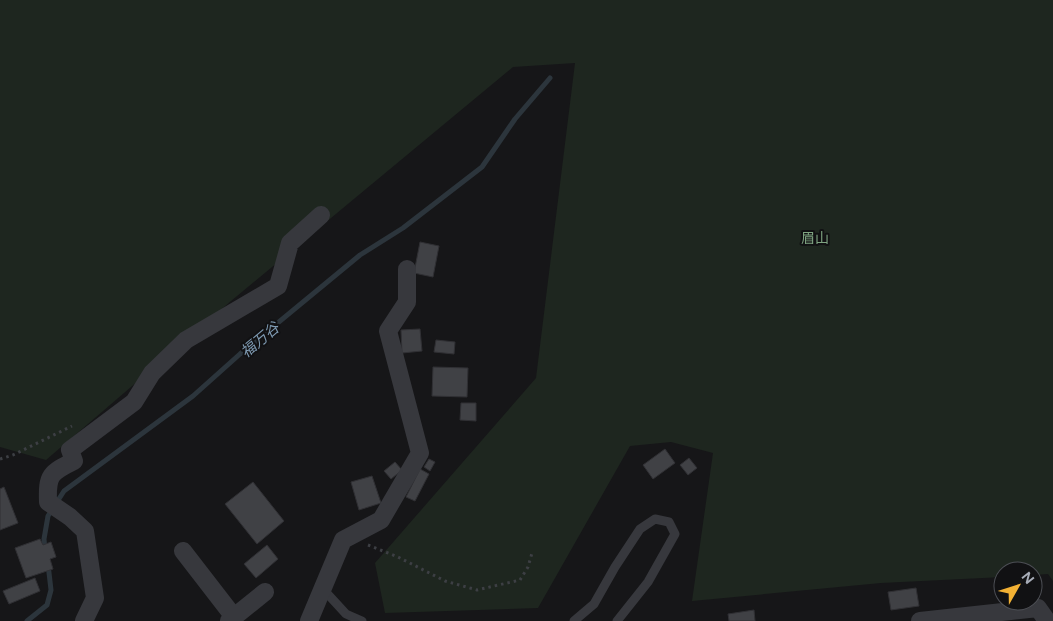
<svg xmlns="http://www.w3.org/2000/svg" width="1053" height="621" viewBox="0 0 1053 621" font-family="Figtree,'Noto Sans JP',sans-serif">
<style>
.green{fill:#1e261f}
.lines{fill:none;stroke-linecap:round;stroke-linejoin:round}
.stream{stroke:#2c353c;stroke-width:5}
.building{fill:#404145;stroke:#303034}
.path{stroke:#3d3f44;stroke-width:3;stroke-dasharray:2.5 4;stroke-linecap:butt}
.service{stroke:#37383d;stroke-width:9}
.minor{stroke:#37383d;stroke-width:18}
.labels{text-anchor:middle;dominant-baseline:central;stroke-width:4;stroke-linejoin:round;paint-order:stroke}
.park-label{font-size:14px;fill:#7fa381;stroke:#111113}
.water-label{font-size:15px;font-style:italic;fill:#7f9bb3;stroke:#111113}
</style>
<rect width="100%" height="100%" fill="#161618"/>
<path class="green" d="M0,0h1053v581l-5,-7 -15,1v-4h-30v6l-122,6 -189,18 21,-148 -42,-11 -41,4 -92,162 -153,5 -10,-50 161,-185 39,-315 -62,4 -282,234 -185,159 -46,-13z"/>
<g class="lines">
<path class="stream" d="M45,551l-1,-12 4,-23 16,-25 129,-95 47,-42 120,-99 43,-27 79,-61 33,-48 35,-41
M27,621l20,-16 4,-15 -3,-26"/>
</g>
<path class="building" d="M420,242l19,4 -6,31 -19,-4z
M420,329l2,22 -20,2 -1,-23z
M436,340l19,2 -1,12 -20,-2z
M433,367l35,1 -1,29 -35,-1z
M461,403h15v18l-16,-1z
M665,449l10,14 -22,16 -10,-14z
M689,458l8,10 -9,7 -8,-10z
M429,459l6,3 -5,9 -6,-4z
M395,462l7,8 -11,9 -7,-8z
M420,469l9,5 -14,27 -9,-4z
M372,476l9,27 -22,7 -8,-28z
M253,482l31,39 -27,23 -32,-40z
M4,487l14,36 -18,7v-41z
M40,539l3,6 8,-3 5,15 -6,2 3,10 -27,9 -11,-30z
M267,545l11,14 -22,19 -12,-14z
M35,578l5,13 -31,13 -6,-13z
M916,588l3,18 -28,4 -3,-18z
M754,610l1,11h-26l-1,-7z"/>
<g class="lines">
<path class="path" d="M0,459l13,-4 59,-29
M368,545l30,12 47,24 32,9 43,-10 8,-13 4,-14"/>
<path class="service" d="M323,589l23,25 16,7
M574,621l20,-17 21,-37 25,-38 15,-10 14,3 6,12 -27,48 -31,39"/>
<path class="minor" d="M183,551l51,66
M84,621l11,-23 -10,-67 -15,-14 -22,-15c-1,-27 2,-29 26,-41l-4,-11 64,-48 18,-29 34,-33 92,-54 12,-43 31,-28
M229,621l36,-29
M309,621l34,-81 38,-20 39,-67 -32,-122 19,-29v-33
M920,621l118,-13 9,13"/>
</g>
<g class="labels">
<g class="park-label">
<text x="815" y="238">眉山</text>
</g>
<g class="water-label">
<text transform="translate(260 340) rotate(-40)">福万谷</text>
</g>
</g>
<g transform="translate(1018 586) rotate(51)"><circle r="24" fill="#111113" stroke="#4d4f55"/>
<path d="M0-4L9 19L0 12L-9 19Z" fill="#f2b134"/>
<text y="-8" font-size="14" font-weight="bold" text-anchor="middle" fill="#a8adb8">N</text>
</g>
</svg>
